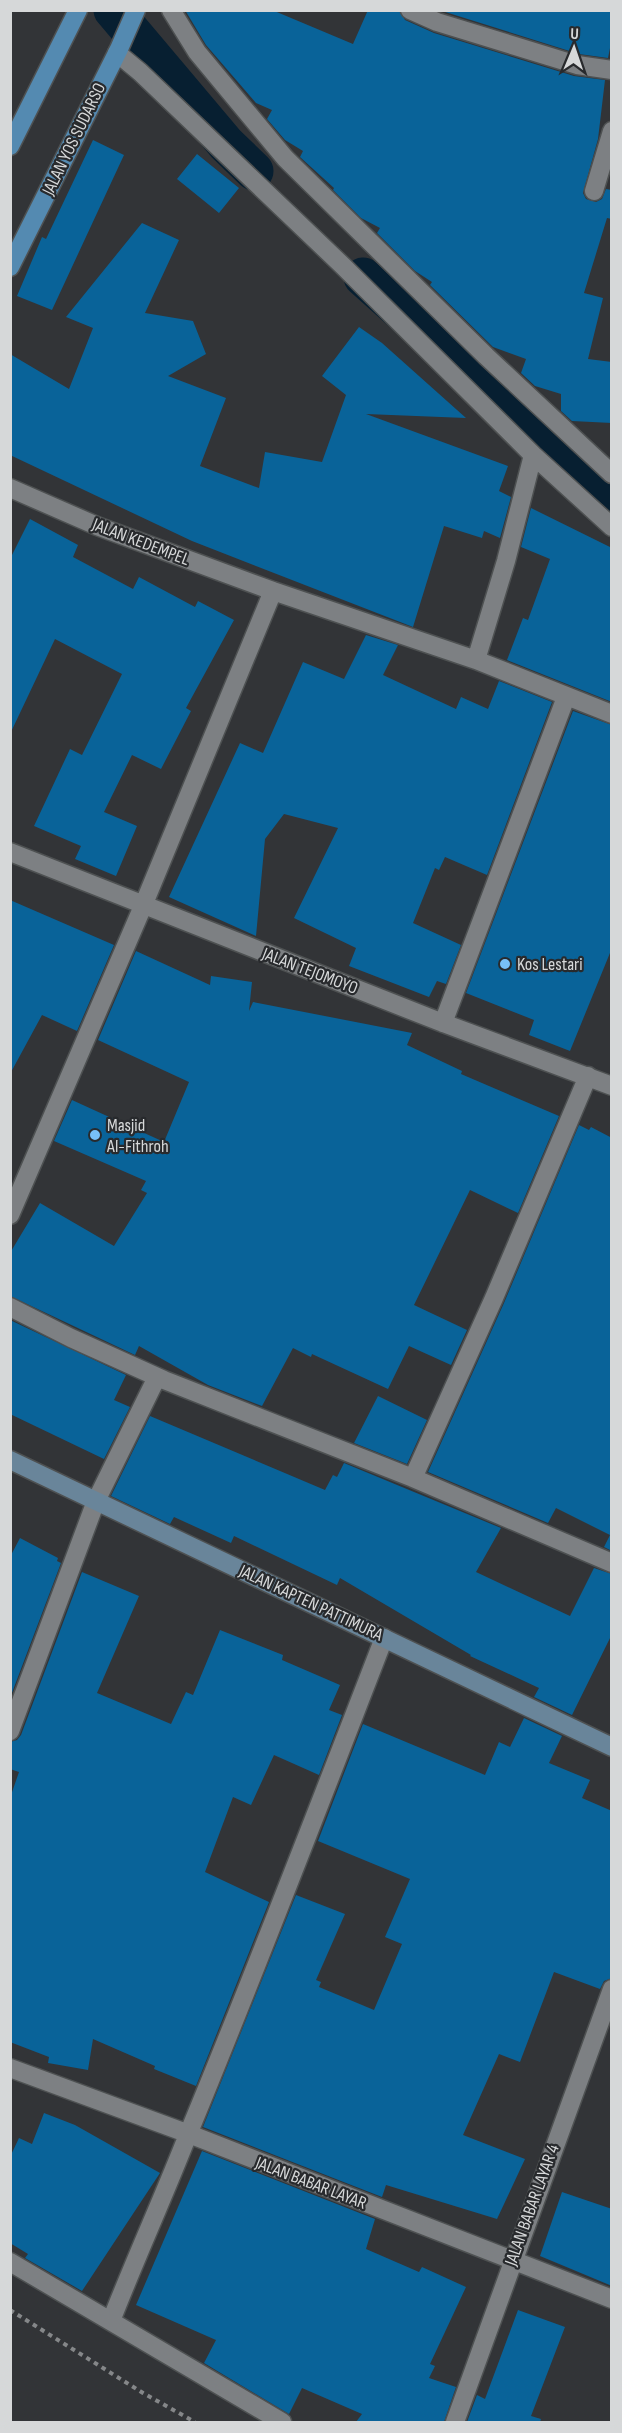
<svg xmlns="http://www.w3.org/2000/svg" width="622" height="2433" viewBox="0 0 622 2433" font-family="'Sofia Sans Condensed',sans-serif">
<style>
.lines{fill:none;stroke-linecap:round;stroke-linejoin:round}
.canal{stroke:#071f31;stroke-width:39}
.building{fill:#096399}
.street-casing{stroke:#4e5152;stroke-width:21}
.secondary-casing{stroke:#4e5152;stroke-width:21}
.primary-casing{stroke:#4e5152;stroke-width:21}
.path{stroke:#858789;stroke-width:4;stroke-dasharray:4.5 4.5;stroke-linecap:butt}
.street{stroke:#7d8083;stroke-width:18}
.secondary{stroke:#69859a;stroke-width:18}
.primary{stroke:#548ab1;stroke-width:18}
.poi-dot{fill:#78bff7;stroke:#282a2d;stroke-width:2}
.labels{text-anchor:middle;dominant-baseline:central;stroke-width:4.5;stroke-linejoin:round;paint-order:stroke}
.street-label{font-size:18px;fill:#d6d8d9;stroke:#282a2d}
.poi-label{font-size:18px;fill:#d6d8d9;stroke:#282a2d;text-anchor:start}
</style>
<rect width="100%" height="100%" fill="#323437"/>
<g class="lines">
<path class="canal" d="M113,10l113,134 28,27
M363,277l249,223"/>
</g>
<path class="building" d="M185,10h87l81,34 15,-34h31l6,10 29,13 140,43 31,4 -7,59 -15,54 3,6 10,3 6,-3 4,-10 6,1v29l-5,-1 -23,75 19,5 -15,61 24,3v61l-40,-2 -11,-10v-17l-26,-8 -14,-13 5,-14 -33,-12 -63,-62 2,-3 -17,-11 -38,-38 3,-5 -19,-10 -28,-28 1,-2 -34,-31 3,-6 -18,-11 -18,-21 5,-9 -16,-7 -50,-58z
M439,10h173v28l-4,20 -29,-4z
M93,140l31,15 -72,155 -35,-14 25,-59 4,2z
M197,154l42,34 -20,25 -42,-34z
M142,223l37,17 -34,73 48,8 13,33 -38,22 58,22 -26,68 59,22 6,-36 57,10 24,-67 -24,-19 37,-49 23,16 84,75 -100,-4 142,52 -9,25 12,6 -11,41 -16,-7 -2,7 -38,-12 -31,101 -221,-86 -182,-86v-101l59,35 24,-61 -27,-11z
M531,508l81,40v154l-105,-42 16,-42 5,2 22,-61 -29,-12z
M30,519l48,26 -5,12 60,32 6,-12 56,30 3,-6 36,19 -48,88 5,3 -30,58 -29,-14 -28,57 33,14 -21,50 -41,-17 6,-13 -47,-20 36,-77 12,6 40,-81 -67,-35 -45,95v-175z
M366,635l32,10 -15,30 73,34 5,-12 27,12 11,-28 53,21 -65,173 -42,-18 -6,13 -4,-2 -22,55 48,22 -15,39 -9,-3 -8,16 -80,-31 7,-18 -62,-30 44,-90 -54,-14 -19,25 -9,97 -87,-39 71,-154 23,10 40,-91 41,17z
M573,711l39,14v223l-42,103 -41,-16 5,-15 -68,-27z
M10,900l104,45 -37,86 -35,-16 -32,59z
M136,951l74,34 1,-9 41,6 -3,29 4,-9 159,31 -5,12 55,26 -1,3 98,42 -41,97 -48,-23 -56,115 53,25 -16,35 -42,-19 -21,43 -76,-35 -1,3 -18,-9 -31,58 -54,-21 -69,-39 -4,9 -125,-59v-43l30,-50 74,43 33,-53 -6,-3 5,-9 -92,-40 18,-41 92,42 25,-60 -91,-42z
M579,1125l10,5 2,-3 21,11v413l-8,-4 6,-12 -54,-27 -8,15 -120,-51 76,-169z
M10,1320l116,55 -12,25 16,7 -26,52 -94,-45z
M378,1396l49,24 -20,44 -53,-21z
M150,1416l175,74 8,-15 4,2 7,-14 157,65 -25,44 94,44 24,-48 18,6v60l-40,81 -38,-18 5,-9 -69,-32 1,-1 -131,-77 -3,7 -103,-49 -3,7 -57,-26 -4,7 -59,-28z
M20,1538l38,20 -1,3 4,2 -51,135v-141z
M82,1572l57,24 -42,97 74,31 15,-32 7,3 27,-65 63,25 -1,5 58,25 -11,25 13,5 -23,60 -45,-20 -23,50 -18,-8 -28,75 64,30 -73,184 -42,-17 1,-3 -62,-27 -5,31 -40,-7 1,-6 -39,-15v-244l9,-26 -9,-3v-27l7,-2 4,-5z
M524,1718l38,18 -13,27 41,17 -8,18 30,13v167l-8,3 -4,8 -46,-17 -34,90 -21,-8 -36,81 62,24 -28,60 -111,-34 -4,12 -179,-70 93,-232 49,19 -29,66 5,2 -2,5 55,23 28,-66 -17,-7 25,-58 -92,-38 45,-117 122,51 14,-33 11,5z
M44,2113l31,12 85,48 -78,118 -57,-33 3,-4 -18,-11v-86l9,-19 13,6z
M202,2151l173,68 -9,30 53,23 3,-5 44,20 -36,77 5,2 -6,12 27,9 -12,35h-88l6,-8 -60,-26 -13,26 -85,-51 12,-23 -80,-35z
M562,2192l50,17v77l-72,-30z
M518,2310l47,17 -34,89 10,3 -1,3h-73l10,-27 8,4z"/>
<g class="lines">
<g class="street-casing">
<path id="street" d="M171,10l26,42 88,106 201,198 126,118
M410,10l27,12 140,43 35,5
M117,53l23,19 203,194 190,189 79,72
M594,191l18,-60
M10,488l87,38 176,65 203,69 136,54
M476,660l30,-99 27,-106
M10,852l433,171 169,63
M443,1023l123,-326
M10,1215l133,-309 130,-315
M10,1307l61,31 93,42 249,98 199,85
M413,1478l81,-180 94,-222
M10,1731l86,-230 61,-124
M10,2068l179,66 423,165
M10,2262l272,160
M111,2321c25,-64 53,-125 78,-189 68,-164 131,-329 195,-494
M455,2422l157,-433"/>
</g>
<g class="secondary-casing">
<path id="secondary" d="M10,1460l602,287"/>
</g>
<g class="primary-casing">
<path id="primary" d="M10,146l68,-136
M10,267l109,-218 17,-39"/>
</g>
<path class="path" d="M10,2310l133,83 52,29"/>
<use href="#street" class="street"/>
<use href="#secondary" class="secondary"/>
<use href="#primary" class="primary"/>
</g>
<g class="poi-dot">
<circle cx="505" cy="964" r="6"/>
<circle cx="95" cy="1135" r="6"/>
</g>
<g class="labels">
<g class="street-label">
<text transform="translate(74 139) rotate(-64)">JALAN YOS SUDARSO</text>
<text transform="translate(141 542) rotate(21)">JALAN KEDEMPEL</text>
<text transform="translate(310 971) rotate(21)">JALAN TEJOMOYO</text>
<text transform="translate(311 1603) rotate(25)">JALAN KAPTEN PATTIMURA</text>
<text transform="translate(311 2183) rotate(21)">JALAN BABAR LAYAR</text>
<text transform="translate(532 2205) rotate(-70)">JALAN BABAR LAYAR 4</text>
</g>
<g class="poi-label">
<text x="517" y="964">Kos Lestari</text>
<text x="107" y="1125">Masjid<tspan x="107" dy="21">Al-Fithroh</tspan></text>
</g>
</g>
<rect width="622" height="2433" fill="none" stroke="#d6d8d9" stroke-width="24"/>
<g transform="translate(574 48) rotate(2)" stroke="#282a2d" stroke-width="4.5" paint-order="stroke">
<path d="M0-4.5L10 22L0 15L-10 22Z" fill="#d6d8d9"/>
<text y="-9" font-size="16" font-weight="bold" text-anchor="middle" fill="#d6d8d9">U</text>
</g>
</svg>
